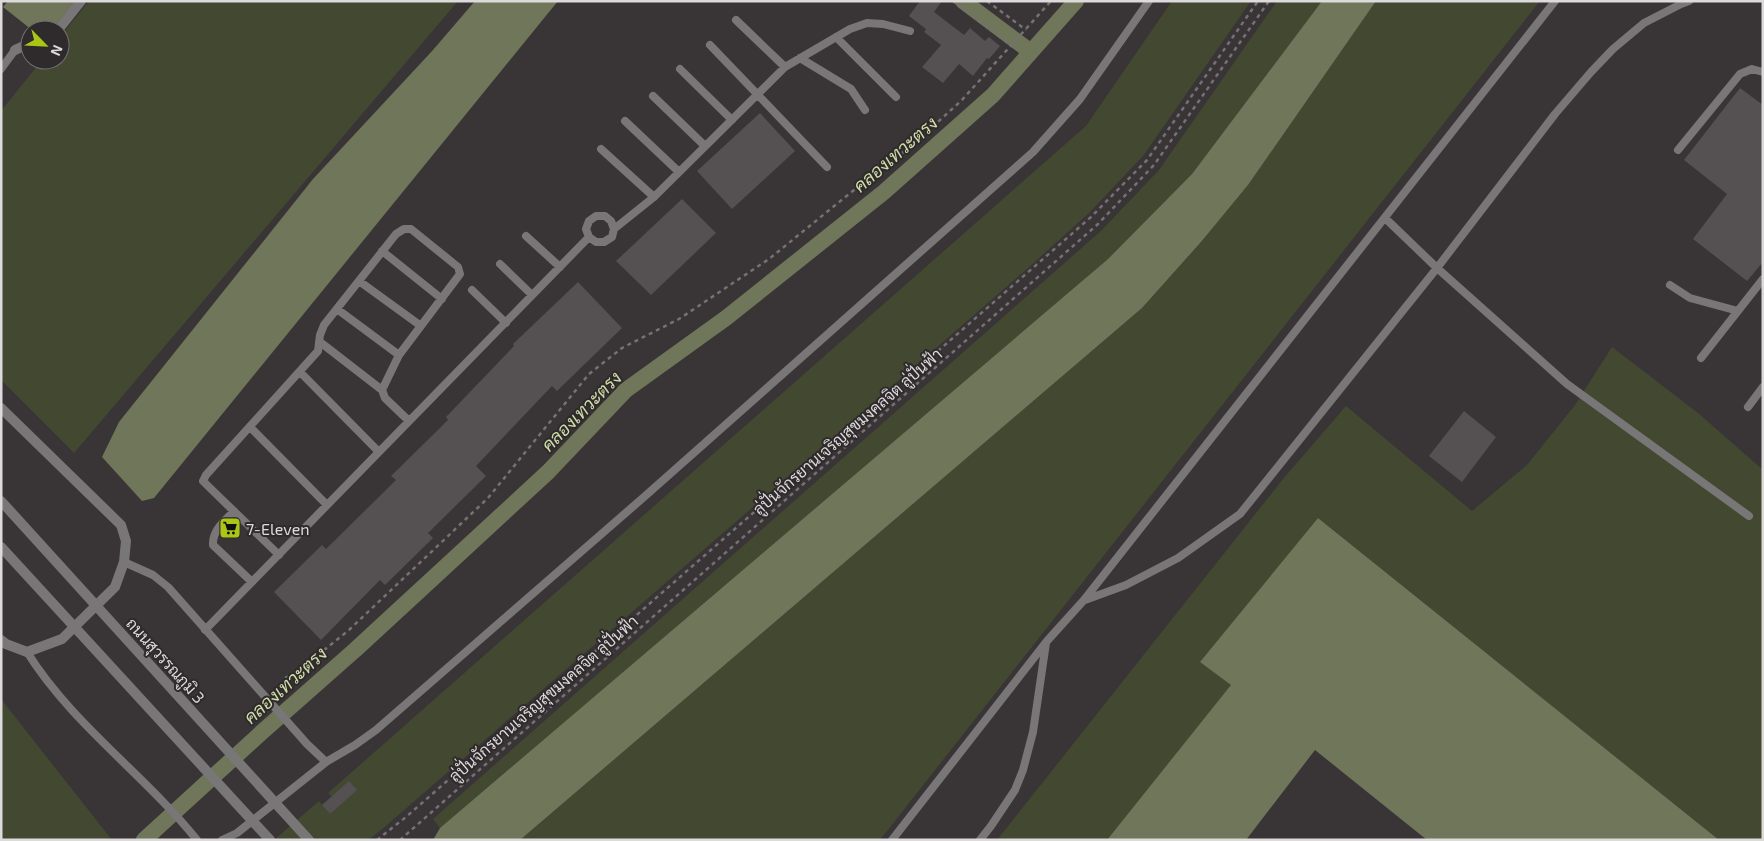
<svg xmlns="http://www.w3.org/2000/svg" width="1764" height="841" viewBox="0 0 1764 841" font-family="'Exo 2',Sarabun,sans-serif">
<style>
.green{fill:#434931}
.water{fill:#6f7659}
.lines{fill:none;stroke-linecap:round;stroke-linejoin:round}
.canal{stroke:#6f7659;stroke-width:16}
.building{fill:#555052}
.path{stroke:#767173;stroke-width:2.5;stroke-dasharray:4 4;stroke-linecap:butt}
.service{stroke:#787677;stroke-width:8}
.minor{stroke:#787677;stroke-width:10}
.labels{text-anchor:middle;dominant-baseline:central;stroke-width:4;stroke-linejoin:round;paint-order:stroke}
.street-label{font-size:16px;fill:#dddadb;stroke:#2f2a2c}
.poi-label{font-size:16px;fill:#dddadb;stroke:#2f2a2c;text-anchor:start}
.water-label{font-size:18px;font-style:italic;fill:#cfdda6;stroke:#2f2a2c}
</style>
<rect width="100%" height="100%" fill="#393436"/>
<path class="green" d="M89,1h369l-384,452 -73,-73v-269l41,-51h18v-23z
M1172,1h79l-108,155 -54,57 -62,56 -647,562 -12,9h-94l45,-39 11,13 9,-9 -11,-12 758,-667z
M1277,1h45l-130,173 -84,85 -668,569 -7,-9 669,-589 57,-60z
M1376,1h164l-660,839h-360l622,-532 59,-66 47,-57z
M1612,347l86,66 65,57v370h-44l-401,-322 -117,144 31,23 -125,155h-110l286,-361 63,-73 126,105 55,-46 48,-60z
M1,699l111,141h-111z"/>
<path class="water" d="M8,1h67l-23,29h-20l-29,-23z
M475,1h83l-404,497 -12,3 -40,-44 17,-35 194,-243 120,-129z
M1322,1h54l-128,184 -47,57 -59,66 -622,532h-87l7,-12 668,-569 84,-85z
M1318,518l401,322h-292l-112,-90 -69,90h-139l124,-155 -31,-23z"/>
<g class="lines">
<path class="canal" d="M963,1l68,51
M144,840l118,-108 93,-82 193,-178 78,-82 100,-72 158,-126 109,-97 83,-94"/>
</g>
<path class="building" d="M920,1h22l-8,11 30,23 6,-7 15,13 4,-4 11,9 -11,13 -2,-1 -14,18 -14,-12 -16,19 -21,-16 19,-22 -17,-13 2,-3 -17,-13z
M1740,88l23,17v157l-16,19 -54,-42 34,-45 -43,-34z
M760,113l35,38 -63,58 -35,-38z
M682,199l34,34 -65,62 -35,-34z
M578,282l44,46 -65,63 -5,-5 -76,80 10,10 -58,57 5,5 -48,47 -5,-5 -59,60 -47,-48 48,-47 4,4 70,-69 -5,-4 57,-56 -2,-3 68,-71 -1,-2z
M1464,411l32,26 -34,45 -33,-26z
M349,781l8,9 -27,24 -8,-9z"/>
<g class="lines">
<path class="path" d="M953,1l59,45
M987,1l39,29
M285,678l9,-4 55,-44 139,-132 101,-124 33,-26 57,-29 90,-60 80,-65 61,-47 51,-46 90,-100
M377,840l29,-23 685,-600 56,-57 111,-159
M400,840l698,-616 56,-59 115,-164"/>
<path class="service" d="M736,20l49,47
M836,37l60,60
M710,45l117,122
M800,58l51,31 14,21
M1,69l14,-19
M680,69l52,51
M653,96l52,50
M625,121l54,51
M601,149l53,48
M1678,150l62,-76 12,-5 11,3
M1385,218l52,50 130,116 182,132
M614,229l-3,-8 -6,-5h-9l-7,5 -3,8 3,8 7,5h8l8,-5 2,-8 40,-32 131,-130 65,-38 17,-6 16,1 27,7
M526,236l34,31
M382,251l60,48
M500,264l32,31
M359,281l62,45
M1670,285l20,13 48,13
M472,290l34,33
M337,309l62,46
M320,342l62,48
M1701,358l62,-79
M300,372l79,80
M1748,407l15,-20
M250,427l77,78
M234,511c-9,10 -22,19 -21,34l39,37
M279,555l-70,-68 -6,-6 3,-6 112,-124 2,-16 4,-10 72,-91 8,-5h7l47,38 2,7 -61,81 -17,35 3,8 24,23
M124,562l29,13 15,12 139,157 19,18 29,-17 21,-15 268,-233 389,-345 47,-53 69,-98
M1085,600l41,-15 52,-27 62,-44 197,-246 118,-154 36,-42 22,-23 31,-26 37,-19 8,-3
M205,630l384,-393
M27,652c45,72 117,122 170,188
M222,840l15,-7 89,-71
M892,840l155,-199 37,-41 471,-599
M980,840l11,-14 24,-36 8,-20 10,-38 13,-89"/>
<path class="minor" d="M58,30l23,-29
M15,50l15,-7
M1,408l120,117 5,16 -2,21 -9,25 -53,52 -35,13 -21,-8 -5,-4
M1,501l308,339
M1,547l269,293"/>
</g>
<defs>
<g id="supermarket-square" transform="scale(1.125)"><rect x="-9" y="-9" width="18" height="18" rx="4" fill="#abc716" stroke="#2f2a2c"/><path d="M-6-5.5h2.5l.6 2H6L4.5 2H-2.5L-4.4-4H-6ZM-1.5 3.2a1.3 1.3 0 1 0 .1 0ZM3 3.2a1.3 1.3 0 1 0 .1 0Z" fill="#111"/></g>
</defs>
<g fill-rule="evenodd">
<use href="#supermarket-square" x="230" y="528"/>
</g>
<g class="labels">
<g class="street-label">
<text transform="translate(847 431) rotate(-41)">ลู่ปั่นจักรยานเจริญสุขมงคลจิต ลู่ปั่นฟ้า</text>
<text transform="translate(166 660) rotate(48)">ถนนสุวรรณภูมิ 3</text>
<text transform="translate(543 698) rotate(-41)">ลู่ปั่นจักรยานเจริญสุขมงคลจิต ลู่ปั่นฟ้า</text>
</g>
<g class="poi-label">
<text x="246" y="528">7-Eleven</text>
</g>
<g class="water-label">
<text transform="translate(895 154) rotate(-41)">คลองเทวะตรง</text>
<text transform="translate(581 411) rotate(-45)">คลองเทวะตรง</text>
<text transform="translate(285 685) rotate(-42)">คลองเทวะตรง</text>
</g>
</g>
<rect width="1764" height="841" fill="none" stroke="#dddadb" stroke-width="5"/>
<g transform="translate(45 45) rotate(114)"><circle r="24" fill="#2f2a2c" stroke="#757072"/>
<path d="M0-4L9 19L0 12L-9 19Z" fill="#abc716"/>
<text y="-8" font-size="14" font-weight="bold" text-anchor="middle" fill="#dddadb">N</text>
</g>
</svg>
